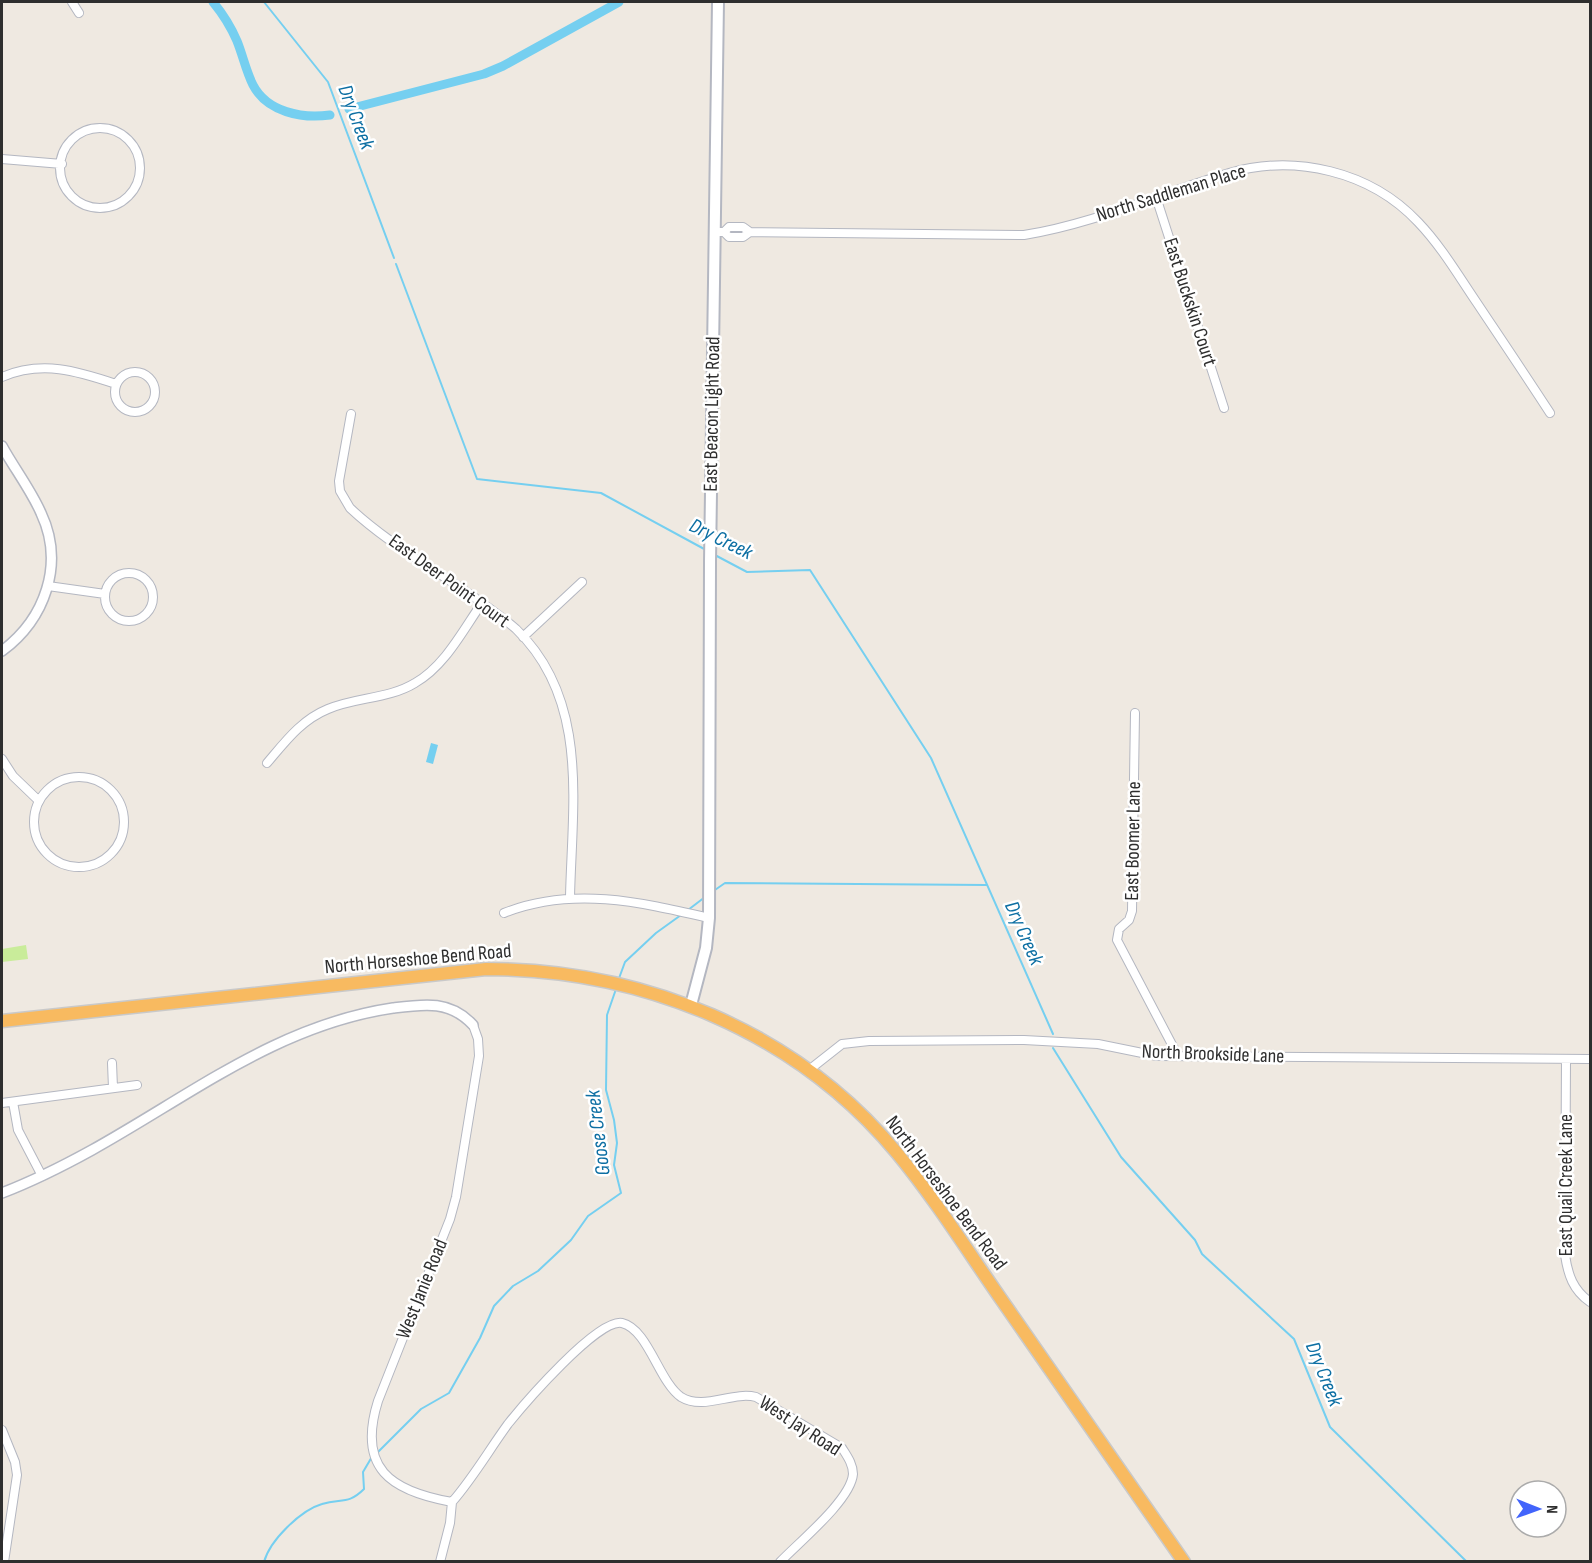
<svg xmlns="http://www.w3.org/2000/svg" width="1592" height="1563" viewBox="0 0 1592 1563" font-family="'Sofia Sans Condensed',sans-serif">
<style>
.pitch{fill:#c9ec9a}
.water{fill:#75cff0}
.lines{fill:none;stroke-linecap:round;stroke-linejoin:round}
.stream{stroke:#75cff0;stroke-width:2}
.canal{stroke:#75cff0;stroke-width:9}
.minor-casing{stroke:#b4b7c1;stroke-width:10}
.tertiary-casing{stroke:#b4b7c1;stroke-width:12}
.secondary-casing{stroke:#b4b7c1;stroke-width:14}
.trunk-casing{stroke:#c9c9c9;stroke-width:15}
.minor{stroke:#fff;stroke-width:8}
.tertiary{stroke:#fff;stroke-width:9}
.secondary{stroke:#fff;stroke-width:10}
.trunk{stroke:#f8ba60;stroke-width:12}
.labels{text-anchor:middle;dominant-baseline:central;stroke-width:5;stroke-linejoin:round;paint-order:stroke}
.street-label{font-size:20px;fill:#2e2e2e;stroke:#fff}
.water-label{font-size:21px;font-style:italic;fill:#0d6fa3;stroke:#fff}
</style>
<rect width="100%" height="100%" fill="#efe9e1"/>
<path class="pitch" d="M26,945l2,14 -26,3v-13z"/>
<path class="water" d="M431,743l7,2 -5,19 -7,-2z"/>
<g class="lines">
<path class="stream" d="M264,2l64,80 66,176
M396,264l81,215 124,14 105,57
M713,554l34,18 63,-2 121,188 122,276
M712,892l13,-9 261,2
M688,910l17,-13
M618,981l7,-19 31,-29 25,-18
M1053,1048l68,109 74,83 7,14 92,85 36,88 137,135
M378,1452l43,-43 28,-16 31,-55 14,-32 19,-20 25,-15 33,-31 17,-24 33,-23 -7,-28 3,-22 -3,-23 -8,-30 1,-75 9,-26
M264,1562c6,-22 37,-52 58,-58 19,-6 26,1 42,-15l-1,-17 10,-17"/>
<path class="canal" d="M213,2c10,12 18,25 24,39 6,15 9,30 16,44 14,27 49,34 77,30
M349,109l135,-35 19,-8 116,-64"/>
<g class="minor-casing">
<path id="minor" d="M72,2l7,11
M60 168a40 40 0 1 1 80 0a40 40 0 1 1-80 0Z
M2,159l60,5
M1156,197l68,211
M715,232h9l5,5h14l7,-5 -7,-5h-14l-5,5
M750,232l274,3c70,-11 137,-42 205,-62 66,-19 141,-2 189,49 23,24 40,53 59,81 24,36 49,73 73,110
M115 392a20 20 0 1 1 40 0a20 20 0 1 1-40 0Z
M2,377c40,-17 75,-6 114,7
M351,414l-12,67 1,10 10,17c34,32 79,58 118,85 17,12 33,23 48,36 74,71 56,176 54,268
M105 597a24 24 0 1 1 48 0a24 24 0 1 1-48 0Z
M48,586l57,8
M523,637l59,-55
M1135,713l-3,198 -3,9 -10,9 -2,11 61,116
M2,759l11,17 26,25
M267,763c18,-21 34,-43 61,-54 28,-12 61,-10 87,-26 30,-17 48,-53 67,-80
M34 822a45 45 0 1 1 90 0a45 45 0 1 1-90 0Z
M504,913c68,-27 136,-11 205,5
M1566,1059l-1,196c3,20 8,35 25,47
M112,1063l1,25
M809,1070l33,-26 27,-3 155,-1 74,4 59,12 433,3
M13,1102l5,28 24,46
M2,1103l135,-18
M2,1430l13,32 2,13 -13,87
M452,1502c21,-24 37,-52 56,-78 16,-20 90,-106 114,-101 26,6 37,59 59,74 23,14 51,-6 75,0l86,51c5,8 11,16 11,26 -2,26 -55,69 -73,88
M452,1502c-62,-11 -95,-34 -74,-101l72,-182 6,-22 23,-141 -1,-17 -5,-14
M440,1562l10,-39 2,-21"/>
</g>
<g class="tertiary-casing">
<path id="tertiary" d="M2,446c12,22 29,44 39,67 24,51 4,106 -39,138
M2,1193c31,-12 61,-27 90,-43 99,-55 186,-125 301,-142 31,-4 57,-8 80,17"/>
</g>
<g class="secondary-casing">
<path id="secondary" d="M691,1005l15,-57 3,-30 1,-356 8,-560"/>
</g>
<g class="trunk-casing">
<path id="trunk" d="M2,1021l484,-52c156,0 310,62 411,184 38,46 70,97 104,146 61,87 122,175 183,263"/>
</g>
<use href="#minor" class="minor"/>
<use href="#tertiary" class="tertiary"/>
<use href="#secondary" class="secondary"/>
<use href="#trunk" class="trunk"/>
</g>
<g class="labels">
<g class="street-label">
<text transform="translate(1171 193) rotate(-17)">North Saddleman Place</text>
<text transform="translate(1190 302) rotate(72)">East Buckskin Court</text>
<text transform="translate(712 414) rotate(-89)">East Beacon Light Road</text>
<text transform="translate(449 581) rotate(36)">East Deer Point Court</text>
<text transform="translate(1133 841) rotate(-89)">East Boomer Lane</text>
<text transform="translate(418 959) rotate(-5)">North Horseshoe Bend Road</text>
<text transform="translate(1213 1054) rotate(2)">North Brookside Lane</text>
<text transform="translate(1566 1185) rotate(-90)">East Quail Creek Lane</text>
<text transform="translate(946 1193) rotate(53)">North Horseshoe Bend Road</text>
<text transform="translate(422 1289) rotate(-68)">West Janie Road</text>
<text transform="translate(800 1426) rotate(33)">West Jay Road</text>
</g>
<g class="water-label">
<text transform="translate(356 117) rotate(69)">Dry Creek</text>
<text transform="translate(721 539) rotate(26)">Dry Creek</text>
<text transform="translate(1024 933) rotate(66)">Dry Creek</text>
<text transform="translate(598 1133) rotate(-97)">Goose Creek</text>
<text transform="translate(1324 1374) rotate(68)">Dry Creek</text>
</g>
</g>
<rect width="1592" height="1563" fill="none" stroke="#2e2e2e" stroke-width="6"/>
<g transform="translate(1538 1509) rotate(91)"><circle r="28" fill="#ffffff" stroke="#ababab" stroke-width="1.5"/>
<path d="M0-4.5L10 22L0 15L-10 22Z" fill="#4264fb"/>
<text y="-9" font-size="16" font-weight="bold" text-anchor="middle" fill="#2e2e2e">N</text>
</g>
</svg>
